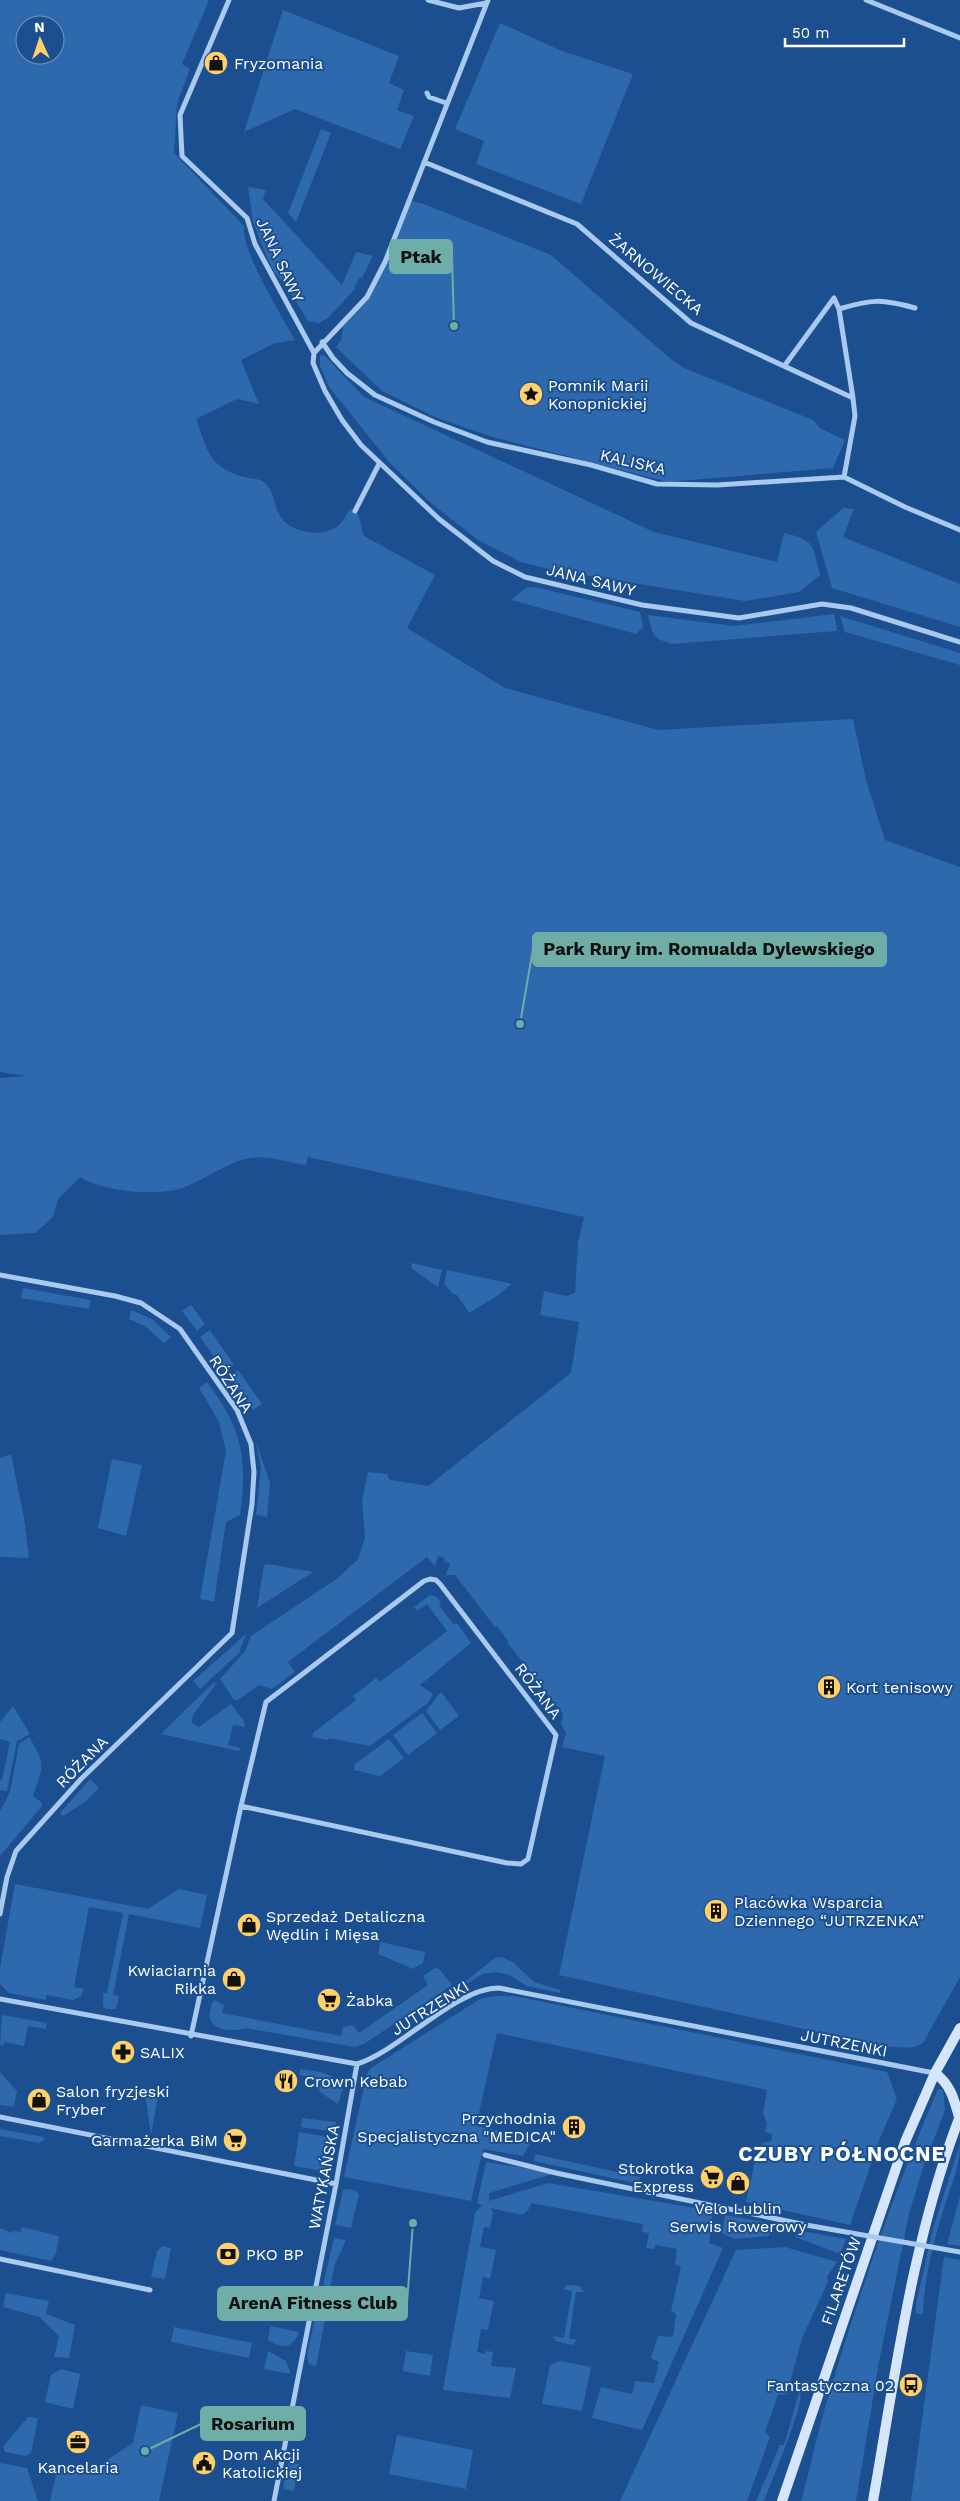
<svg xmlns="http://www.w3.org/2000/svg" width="960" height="2501" viewBox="0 0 960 2501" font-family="'Work Sans',sans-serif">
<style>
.green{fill:#2e69ad;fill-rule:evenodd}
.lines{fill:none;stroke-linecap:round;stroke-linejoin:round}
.street{stroke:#a9c9ee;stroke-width:5}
.secondary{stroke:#d6e6fa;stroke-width:10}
.street-bridge{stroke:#a9c9ee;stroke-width:5}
.labels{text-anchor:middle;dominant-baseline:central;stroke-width:4;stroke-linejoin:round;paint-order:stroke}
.poi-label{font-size:16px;fill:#fff;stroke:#1b4f8f;text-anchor:start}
.street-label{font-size:16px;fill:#fff;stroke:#1b4f8f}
.district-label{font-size:21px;font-weight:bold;letter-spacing:1px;fill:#fff;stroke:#1b4f8f}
.leader{fill:none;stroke:#6fada8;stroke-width:2}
.callout-dot{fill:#6fada8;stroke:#1b4f8f;stroke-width:2}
.callout{fill:#6fada8;stroke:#6fada8;stroke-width:2}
.callout-label{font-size:18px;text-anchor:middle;font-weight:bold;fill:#111}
</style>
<rect width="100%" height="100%" fill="#1b4f8f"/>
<path class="green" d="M0,0h209l-27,64 8,5 -13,34 -3,50 70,73c-3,25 38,90 51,114l-20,3 -34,17 18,44 -22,-5 -41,20c11,30 12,48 48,58 7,2 15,1 21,6 10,9 8,21 14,31 9,18 38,23 54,15 9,-4 12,-13 17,-20l8,5 6,22 71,39 -28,53 98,60 153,42 195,-11 13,61 19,60 75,27v1110l-37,66c-13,8 -23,3 -37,4l-327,-72 46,-219 -43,-9 4,-14 -5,-9 2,-10 -56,-72 1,-1 -11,-15 -2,1 -40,-52h-9l4,-12 -6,-1 1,-4 -7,-2 -3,10 -8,-9 -139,105 7,10 -23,17 -13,-4 -21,15h-4l-14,-21 25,-28 6,-15 87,-58 20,-19 7,-21 -3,-37 6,-29 19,2 3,6 38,6 143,-113 8,-51 -39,-7 4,-24 22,5 9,-3 3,-50 6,-26 -276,-60 -2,8c-19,-3 -42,-11 -61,-6 -21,6 -40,20 -60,28 -25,10 -82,5 -105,-10l-22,22 -5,18 -18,16 -35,2v-157l26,-2 -26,-4zM25,25h30v30h-30z
M283,10l116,46 -10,27 15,7 -7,20 17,6 -14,33 -105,-40 -51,23z
M500,23l62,28 71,23 -52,130 -105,-40 8,-23 -29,-12z
M321,129l10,4 -35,89 -8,-9z
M248,187l18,3 -3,9 79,86 14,-33 17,4 -11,22 -2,-1 -6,10 2,1 -28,30 -9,5 -11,-2 -21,-34 -13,-15 -8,-17 -13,-33z
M409,201l12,2 130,52 121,105 12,8 129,52 7,8 25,12 -12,28 -165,14 -179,-46 -54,-19 -53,-26 -46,-44 5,-7 3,-18 23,-25z
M320,355l5,1 39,41 290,135 123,30 7,-29c33,8 28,12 36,42l-21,17 -54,9 -193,-31 -31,-8 -43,-22 -46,-36 -42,-41 -61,-76 -9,-21z
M843,508l11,1 -11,28 117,47v43l-128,-39 -16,-56z
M527,587l12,1 101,24 3,15 -7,7 -125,-34z
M834,614l3,15 -1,2 -164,13c-20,-6 -19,-9 -24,-29l86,11z
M840,616l120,37v12l-115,-33z
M412,1263l30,7 -4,17 -27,-19z
M447,1270l65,14 -15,12 -28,17 -12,-18 -4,-1 -9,-10z
M23,1288l68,12 -2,9 -68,-11z
M191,1305l14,19 -8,7 -15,-20z
M131,1310l21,9 19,18 -7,6 -19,-17 -16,-7z
M210,1330l24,35 -10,6 -24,-34z
M238,1370l24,34 -9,6 -24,-34z
M207,1382c35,47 41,75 33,133l-14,7 -12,80 -14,-3 26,-148 -7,-29 -20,-34z
M256,1442l14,41 -3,34 -11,-2 5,-47z
M11,1454l13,64 5,40 -29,-1v-99z
M112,1459l30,6 -16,71 -28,-8z
M268,1564l45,8 -56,36 7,-43z
M430,1595l7,2 4,6 -2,2 15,20 3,-2 14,20 -51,42 13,9 -4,8 -59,44 -41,-8 -1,2 -16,-3 1,-4 43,-33 -3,-4 23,-18 4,4 67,-51 -20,-27 -10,7 -3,-4z
M246,1634l-7,19 -39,36 -7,-8z
M214,1682l2,2 -23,31 -1,8 7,4 32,-23 13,17 1,6 -12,-2 -5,20 12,3 -1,3 -78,-17z
M441,1692l18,24 -19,14 -14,-19z
M13,1706l17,28 -13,7 -10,50 -7,-1v-10h2l8,-38 -10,-3v-17z
M422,1713l15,20 -29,22 -15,-20z
M29,1737c18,29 14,28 4,59l8,6 1,4 -42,50v-45l10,-19 9,-48z
M389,1739l15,19 -24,18 -26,-6 1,-6z
M90,1779l9,9 -14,14 -22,14 -3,-3z
M15,1884l133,25 31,-20 28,6 -7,33 -71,-14 -16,81 6,1 -3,13h-10l-3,-3v-13h4l16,-80 -34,-6 -15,80 10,2 -3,7 -8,4 -27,-5v5l-37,-7 -9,-9v-16z
M380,1942l45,10 -2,11 -10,6 -35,-15z
M502,1957l11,5 21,20 26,8v3l-33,-7 -18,-11 -13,-3 -13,2 -20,12 -1,-2 33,-26z
M435,1968l4,1 13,16 -88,59 -9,3 -110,-19c-9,4 -33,3 -35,-10 -1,-4 1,-11 2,-15l3,-3 9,5 -2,8 119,23 2,-9 10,-2 6,8 69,-48 -5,-9z
M494,1996h20l373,76 10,27 -17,39 -30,87 -104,-23 10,-46 6,-13 9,-2 1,-7 -7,-2 2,-9 -4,-10 4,-23 -270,-57 -21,93 57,12 -10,18 -40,-7 -12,52 -127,-24 23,-103 4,-6 109,-69z
M2,2015l45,8 -1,6 -18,-3 -4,20 -20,-4 -1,4 -3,-1z
M300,2069c16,3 35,2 43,19l-5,16 -17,-11 -7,-10 1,-5 -16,-3z
M0,2072l17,19 -3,16 -14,-2z
M148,2087l11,3 -8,45 -6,-41z
M938,2089l5,1 2,20 -22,58 -14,46 -30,148 -23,139h-55c10,-34 16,-69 27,-103 31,-104 67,-209 110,-309z
M302,2118l34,4 -1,10 -34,-5z
M0,2129l44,8v3l-5,3 -39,-7z
M299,2132l34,6 -5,29 -5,4 -29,-5z
M960,2144c0,24 -10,44 -17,67 -10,33 -19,68 -20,103h-7v-10l17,-76z
M535,2154l105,23 -1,7 -105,-23z
M486,2162l70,11 -67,20v8l59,-18 165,28 -4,32 14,5 -81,182 -50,-12 9,-31 31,7 3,-13 19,2 5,-21 -8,-4 7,-22 15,1 3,-23 -5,-3 10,-45 -6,-1 2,-16 -22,-4 -1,4 -8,-1 3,-15 -7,-1 1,-8 -112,-21 -2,6 -7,6 -31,-7 2,5 -3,15 -6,-1 -4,20 16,3 -6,29 -7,-2 -4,21 15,3 -6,29 -7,-1 -4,23 8,2 1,-3 7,1 -2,14 25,2 -6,30 -67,-8 32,-177 7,-8 -5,-2z
M346,2189l11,2 2,4 -8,33 -16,-3 8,-35z
M960,2196v50l-13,-2z
M725,2215l48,9 -4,12 -35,3 -12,-6z
M22,2227l37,9 -3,17 -5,8 -51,-11v-22l12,5 1,-2 8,1z
M797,2231h5l44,8 -6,15 -45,-17z
M334,2238l12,2 -11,24 -5,23 -7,-2z
M163,2246l8,2 -6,31 -14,-2 6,-26z
M785,2247l52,15 -10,15 1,5 -26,56 -15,56 -9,1 -13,37 5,5 -23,64h-127l116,-251z
M944,2257l16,3v241h-49z
M568,2285l12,1 4,6h-8l-7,46 8,2 -5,5 -16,-4 -3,-5 11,2 8,-47 -9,-2z
M6,2293l43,8 -3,13 29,11 -6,33 -15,-1 5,-21 -20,-19 -36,-10z
M319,2298l10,2 -13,66 -7,-2 -2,-8z
M270,2326l29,6c-5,17 -18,17 -31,8z
M174,2327l78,16 -3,15 -78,-16z
M268,2351l18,10 5,13 -27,-5z
M406,2351l27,4 -3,21 -27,-5z
M560,2361l31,6 -9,44 -40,-7 8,-39z
M61,2369l19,5 -7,35 -28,-7 6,-27z
M800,2389c6,14 -29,93 -36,112h-8l24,-56h4z
M141,2405l37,8 -19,88h-109l8,-35 31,6 44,-29z
M28,2417l10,1 -7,35 -5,3 -21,-4 -2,-5z
M397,2435l76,15 -7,39 -77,-15z
M288,2462l11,2 -5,27 -11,-2z
M0,2463l27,5 11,33h-38z"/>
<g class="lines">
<path class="street" d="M229,0l-49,115 2,41 65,62 8,26 59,109
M428,0l31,8 27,-5
M488,0l-103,262 -18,35 -53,56 -1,10 12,28 17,29 19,25 78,74 54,42 32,16 117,28 97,13 83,-14 29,4 109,34
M866,0l94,38
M427,93l2,4 17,6
M424,162l153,62 114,99 162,75 2,18 -11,61
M322,342l11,16 14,15 28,22 59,27 53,20 104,23 66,19 60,1 127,-8 61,30 55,23
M785,365l49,-67 5,11
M853,398l-14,-89c33,-10 43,-10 76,-1
M355,511l24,-47
M0,1275l115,21 26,7 39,26 57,81 14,34 3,28 -2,32 -20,129 -151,146 -65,72 -9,26 -7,37
M430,1579l6,1 4,4 116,151 -28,124 -7,5 -14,-1 -266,-57 25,-104 158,-121z
M0,1999l357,65c44,-14 98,-76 142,-76l435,85
M191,2036l50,-230
M0,2117l336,67
M485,2155l71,18 250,52
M0,2259l150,31
M274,2501l62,-317 21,-120"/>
<path class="secondary" d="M935,2073c16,12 19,26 24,44
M782,2501l123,-359 30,-69 25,-45
M873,2501c23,-130 39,-261 87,-385"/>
<path class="street-bridge" d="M806,2225l154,27"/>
</g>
<defs>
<g id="shop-disc" transform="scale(1.25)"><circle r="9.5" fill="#ffd166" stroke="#1b4f8f"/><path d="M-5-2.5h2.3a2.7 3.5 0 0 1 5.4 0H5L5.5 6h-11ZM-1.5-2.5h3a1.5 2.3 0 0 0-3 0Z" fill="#111"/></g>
<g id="sight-disc" transform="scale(1.25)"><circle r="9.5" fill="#ffd166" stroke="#1b4f8f"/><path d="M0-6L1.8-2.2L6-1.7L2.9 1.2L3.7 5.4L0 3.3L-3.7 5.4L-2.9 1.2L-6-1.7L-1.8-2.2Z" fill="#111"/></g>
<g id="building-disc" transform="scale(1.25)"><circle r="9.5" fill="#ffd166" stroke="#1b4f8f"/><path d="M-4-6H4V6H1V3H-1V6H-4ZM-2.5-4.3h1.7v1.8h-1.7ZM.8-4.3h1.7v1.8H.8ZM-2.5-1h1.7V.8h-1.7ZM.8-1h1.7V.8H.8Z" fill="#111"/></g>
<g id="supermarket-disc" transform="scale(1.25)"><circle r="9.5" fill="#ffd166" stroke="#1b4f8f"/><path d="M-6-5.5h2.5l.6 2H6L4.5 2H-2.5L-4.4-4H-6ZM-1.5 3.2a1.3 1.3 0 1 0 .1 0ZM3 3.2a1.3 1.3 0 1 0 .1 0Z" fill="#111"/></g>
<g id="pharmacy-disc" transform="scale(1.25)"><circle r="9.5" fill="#ffd166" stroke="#1b4f8f"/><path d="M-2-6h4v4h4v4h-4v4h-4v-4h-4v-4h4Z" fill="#111"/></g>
<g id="restaurant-disc" transform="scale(1.25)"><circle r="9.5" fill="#ffd166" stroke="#1b4f8f"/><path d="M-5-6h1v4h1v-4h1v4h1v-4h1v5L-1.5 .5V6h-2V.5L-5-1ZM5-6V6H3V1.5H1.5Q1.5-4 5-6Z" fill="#111"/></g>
<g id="bank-disc" transform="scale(1.25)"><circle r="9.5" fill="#ffd166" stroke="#1b4f8f"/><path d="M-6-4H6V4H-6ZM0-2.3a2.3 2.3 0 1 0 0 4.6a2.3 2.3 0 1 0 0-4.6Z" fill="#111"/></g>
<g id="bus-disc" transform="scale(1.25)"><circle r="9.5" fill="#ffd166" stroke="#1b4f8f"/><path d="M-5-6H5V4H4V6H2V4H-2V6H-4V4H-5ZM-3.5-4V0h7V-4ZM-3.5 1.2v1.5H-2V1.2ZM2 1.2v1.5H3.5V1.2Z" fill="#111"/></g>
<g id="office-disc" transform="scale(1.25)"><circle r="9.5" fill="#ffd166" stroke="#1b4f8f"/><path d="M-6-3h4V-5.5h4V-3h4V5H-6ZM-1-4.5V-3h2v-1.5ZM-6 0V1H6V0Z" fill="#111"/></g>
<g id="civic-disc" transform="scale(1.25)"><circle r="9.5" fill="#ffd166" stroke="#1b4f8f"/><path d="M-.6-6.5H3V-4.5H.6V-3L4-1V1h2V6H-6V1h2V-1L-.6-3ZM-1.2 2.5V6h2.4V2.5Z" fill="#111"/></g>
</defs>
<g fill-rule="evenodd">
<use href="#shop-disc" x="216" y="63"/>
<use href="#sight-disc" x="531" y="394"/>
<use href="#building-disc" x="829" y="1687"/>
<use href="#building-disc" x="716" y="1911"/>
<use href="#shop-disc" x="249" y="1925"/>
<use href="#shop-disc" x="234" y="1979"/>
<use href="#supermarket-disc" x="329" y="2000"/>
<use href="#pharmacy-disc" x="123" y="2052"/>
<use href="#restaurant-disc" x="286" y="2081"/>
<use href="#shop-disc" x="39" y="2100"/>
<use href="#building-disc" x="574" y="2127"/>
<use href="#supermarket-disc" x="235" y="2140"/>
<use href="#supermarket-disc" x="712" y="2177"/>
<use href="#shop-disc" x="738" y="2183"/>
<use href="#bank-disc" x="228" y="2254"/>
<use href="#bus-disc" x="911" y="2385"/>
<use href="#office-disc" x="78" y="2442"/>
<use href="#civic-disc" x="204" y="2463"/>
</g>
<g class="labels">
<g class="poi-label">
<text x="234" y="63">Fryzomania</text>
<text x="548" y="385">Pomnik Marii<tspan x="548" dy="18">Konopnickiej</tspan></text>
<text x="846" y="1687">Kort tenisowy</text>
<text x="734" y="1902">Placówka Wsparcia<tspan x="734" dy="18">Dziennego “JUTRZENKA”</tspan></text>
<text x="266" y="1916">Sprzedaż Detaliczna<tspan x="266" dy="18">Wędlin i Mięsa</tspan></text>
<text x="216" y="1970" text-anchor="end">Kwiaciarnia<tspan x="216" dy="18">Rikka</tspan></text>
<text x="346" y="2000">Żabka</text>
<text x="140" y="2052">SALIX</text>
<text x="304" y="2081">Crown Kebab</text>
<text x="56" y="2091">Salon fryzjeski<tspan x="56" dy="18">Fryber</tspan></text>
<text x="556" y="2118" text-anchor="end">Przychodnia<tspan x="556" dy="18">Specjalistyczna "MEDICA"</tspan></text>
<text x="218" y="2140" text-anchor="end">Garmażerka BiM</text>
<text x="694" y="2168" text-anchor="end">Stokrotka<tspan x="694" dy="18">Express</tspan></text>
<text x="738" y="2208" text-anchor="middle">Velo Lublin<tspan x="738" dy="18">Serwis Rowerowy</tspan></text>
<text x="246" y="2254">PKO BP</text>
<text x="894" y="2385" text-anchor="end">Fantastyczna 02</text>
<text x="222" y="2454">Dom Akcji<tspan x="222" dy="18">Katolickiej</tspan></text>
<text x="78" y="2467" text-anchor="middle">Kancelaria</text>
</g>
<g class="street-label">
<text transform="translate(280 260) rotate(65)">JANA SAWY</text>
<text transform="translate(656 274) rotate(40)">ŻARNOWIECKA</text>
<text transform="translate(633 462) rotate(13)">KALISKA</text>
<text transform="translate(591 580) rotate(14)">JANA SAWY</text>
<text transform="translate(231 1384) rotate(57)">RÓŻANA</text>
<text transform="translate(538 1691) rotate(53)">RÓŻANA</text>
<text transform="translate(82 1762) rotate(-45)">RÓŻANA</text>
<text transform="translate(430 2008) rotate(-32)">JUTRZENKI</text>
<text transform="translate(844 2043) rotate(11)">JUTRZENKI</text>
<text transform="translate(324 2177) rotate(-79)">WATYKAŃSKA</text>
<text transform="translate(841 2281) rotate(-71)">FILARETÓW</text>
</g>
<g class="district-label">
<text x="842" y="2153">CZUBY PÓŁNOCNE</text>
</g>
</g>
<path class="leader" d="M454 326L452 257M520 1024L533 949M413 2223L407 2303M145 2451L201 2424"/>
<g class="callout-dot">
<circle cx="454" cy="326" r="5"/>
<circle cx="520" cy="1024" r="5"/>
<circle cx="413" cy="2223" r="5"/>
<circle cx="145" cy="2451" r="5"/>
</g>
<g class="callout">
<rect x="390" y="240" width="62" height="33" rx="5"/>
<rect x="533" y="933" width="353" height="33" rx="5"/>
<rect x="218" y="2287" width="189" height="33" rx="5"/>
<rect x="201" y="2407" width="104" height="33" rx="5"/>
</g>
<g class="callout-label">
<text x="421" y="263">Ptak</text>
<text x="709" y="955">Park Rury im. Romualda Dylewskiego</text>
<text x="313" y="2309">ArenA Fitness Club</text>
<text x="253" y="2430">Rosarium</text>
</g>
<g transform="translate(40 40) rotate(357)"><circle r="24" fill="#1b4f8f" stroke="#7695bc"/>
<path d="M0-4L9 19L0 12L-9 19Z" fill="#ffd166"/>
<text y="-8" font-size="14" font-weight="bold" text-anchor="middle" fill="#ffffff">N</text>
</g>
<path d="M785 38v8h119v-8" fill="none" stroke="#ffffff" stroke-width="2.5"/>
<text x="792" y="38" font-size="15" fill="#ffffff" stroke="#1b4f8f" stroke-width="4" paint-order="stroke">50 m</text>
</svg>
